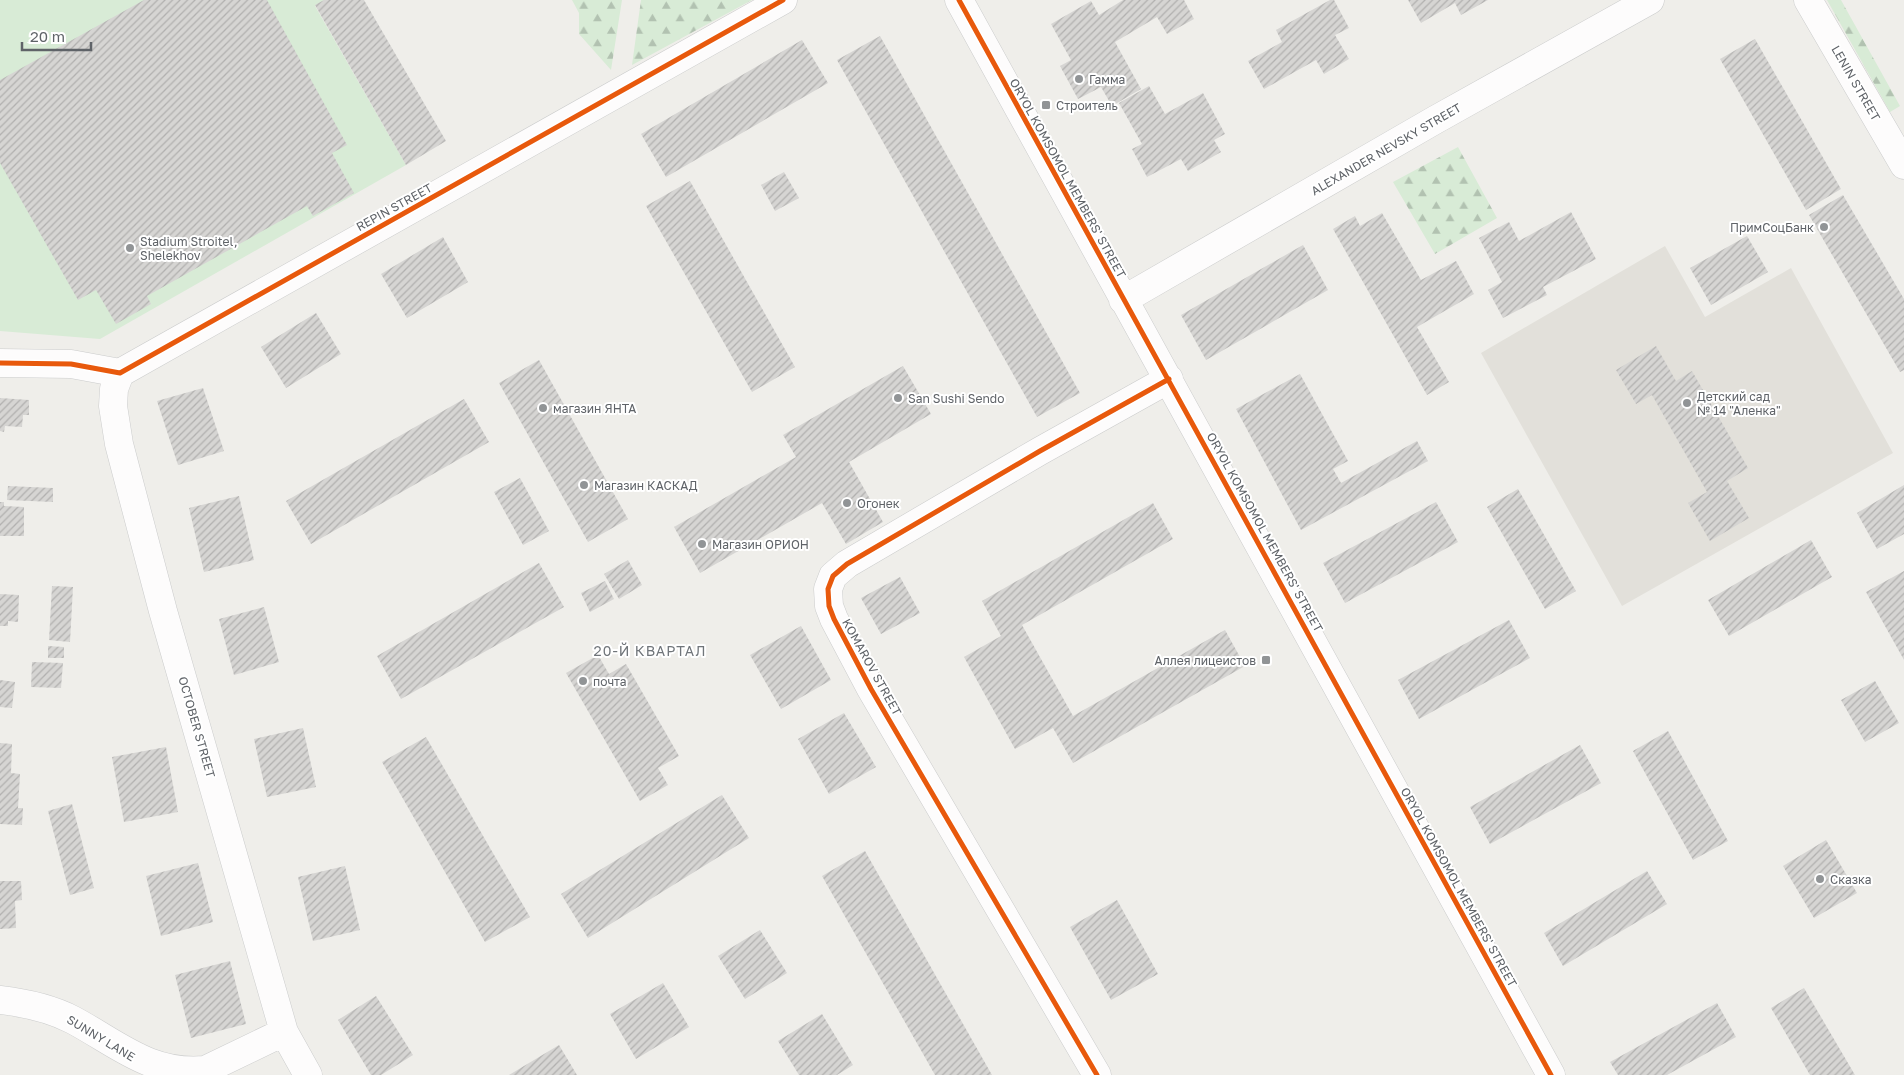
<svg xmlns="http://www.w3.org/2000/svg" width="1904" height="1075" viewBox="0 0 1904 1075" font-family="'Golos Text',sans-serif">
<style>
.education{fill:#e2e0da}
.forest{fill:url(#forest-firs)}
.pitch{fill:#d8ebd6}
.building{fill:url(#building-hatch)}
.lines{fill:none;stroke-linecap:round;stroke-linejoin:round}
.minor-casing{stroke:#cbcccc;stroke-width:29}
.minor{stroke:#fdfcfc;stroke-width:28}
.cycleway-casing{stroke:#fff;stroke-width:8}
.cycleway{stroke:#e8590c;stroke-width:5}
.poi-dot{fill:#919496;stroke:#fff;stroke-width:2}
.labels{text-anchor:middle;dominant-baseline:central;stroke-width:4;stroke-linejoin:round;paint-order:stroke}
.poi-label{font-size:12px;fill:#5f6368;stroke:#fff;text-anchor:start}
.street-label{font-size:12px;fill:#5f6368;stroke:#fff}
.neighbourhood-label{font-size:14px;letter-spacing:1px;fill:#70757a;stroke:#fff}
</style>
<defs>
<pattern id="forest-firs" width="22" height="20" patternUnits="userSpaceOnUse" patternTransform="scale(1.25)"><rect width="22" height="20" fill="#d8ebd6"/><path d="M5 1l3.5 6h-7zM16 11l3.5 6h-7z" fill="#b2c2b1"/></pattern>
<pattern id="building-hatch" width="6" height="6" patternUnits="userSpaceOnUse" patternTransform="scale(1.25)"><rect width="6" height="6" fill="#d6d5d3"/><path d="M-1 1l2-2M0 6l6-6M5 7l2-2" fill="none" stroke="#b1b0af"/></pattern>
</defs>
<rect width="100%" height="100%" fill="#efeeea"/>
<path class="education" d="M1665,246l40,71 86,-49 102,185 -271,153 -141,-253z"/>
<path class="forest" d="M572,0h50l-11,70 -32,-36v-21z
M641,0h111l-120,65z
M1827,0h14l59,106 -10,6z
M1458,147l39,71 -62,36 -42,-72z"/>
<path class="pitch" d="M0,0h324l-9,6 91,159 -306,174 -100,-8z"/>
<path class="building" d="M144,0h123l80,145 -15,8 22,40 -41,23 -6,-10 -160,90 4,8 -35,20 -20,-34 -18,10 -78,-137v-83z
M324,0h40l82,141 -40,24 -91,-160z
M1123,0h61l10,19 -27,15 -10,-17 -42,25 26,47 -29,17 -11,-19 -23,12 -18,-33 11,-6 -20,-36 40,-23 8,14z
M1330,0h4l15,28 -14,7 14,24 -25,15 -8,-14 -52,29 -16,-28 34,-19 -6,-12z
M1408,0h80l-27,15 -6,-12 -34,20z
M880,36l200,357 -43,24 -200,-357z
M1755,39l86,150 -35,21 -86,-151z
M802,40l26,43 -162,94 -25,-43z
M1149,86l16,28 38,-21 22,41 -11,6 7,12 -33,19 -7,-12 -34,18 -15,-28 10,-5 -23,-41z
M784,172l15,26 -24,13 -14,-26z
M690,181l105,186 -43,25 -106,-186z
M1843,195l61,104v71l-4,2 -91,-157z
M1571,212l25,47 -53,28 4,8 -44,23 -15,-28 14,-8 -23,-44 30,-16 10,19z
M1382,213l39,67 35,-19 18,33 -57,33 32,55 -22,13 -94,-166 22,-13 5,10z
M1747,236l21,36 -57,33 -21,-37z
M443,237l25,45 -61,36 -26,-44z
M1303,245l25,45 -122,70 -25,-45z
M316,313l25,41 -55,34 -25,-41z
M1656,346l20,35 16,-10 56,97 -21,13 22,37 -39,23 -22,-38 19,-11 -55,-97 -16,9 -20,-34z
M539,360l89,159 -40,23 -89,-159z
M903,366l28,48 -82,48 34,60 -37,22 -24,-41 -122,70 -26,-46 122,-70 -13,-22z
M1300,374l48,87 -15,8 8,14 76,-42 11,20 -127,69 -65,-121z
M203,388l21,63 -46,14 -21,-64z
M0,398l29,2v15h-6l-1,12 -17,-1 -1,6 -4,-1z
M464,399l25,43 -178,102 -25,-43z
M520,478l29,53 -26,14 -29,-53z
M1904,485v49l-27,15 -20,-36z
M8,486l45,2v14l-46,-2z
M1518,489l58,102 -31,18 -58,-102z
M239,496l15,64 -50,12 -15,-64z
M0,502h4v4l20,1v29h-24z
M1436,502l22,40 -113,61 -22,-40z
M1153,503l20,36 -151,86 51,91 152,-86 20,36 -172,97 -20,-35 -38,21 -51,-92 37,-21 -19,-35z
M1811,540l21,37 -103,59 -21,-36z
M628,560l14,25 -23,14 -15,-25z
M539,563l25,44 -163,92 -24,-43z
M1904,571v89l-38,-68z
M900,577l20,36 -39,21 -20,-36z
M605,581l9,18 -24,13 -9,-19z
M52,586l21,1 -3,55 -21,-2z
M0,594l19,1 -1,27 -10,-1v5h-8z
M264,607l15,55 -45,13 -15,-56z
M1509,620l21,38 -111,61 -21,-39z
M801,626l30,54 -50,29 -31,-54z
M48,646l16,1v11h-16z
M598,655l11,19 17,-10 53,92 -21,12 10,17 -28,16 -74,-128z
M32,662l31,1 -2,25 -30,-1z
M0,680l15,2 -3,26 -12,-1z
M1875,681l24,42 -34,19 -24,-42z
M844,713l32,54 -47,27 -31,-55z
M303,728l13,59 -49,10 -13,-58z
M1668,731l60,110 -35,19 -60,-109z
M426,737l104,180 -45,25 -103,-180z
M0,743l12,1 -1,29 9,1 -2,34h5l-1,17 -22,-1z
M1580,745l21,38 -111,61 -20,-37z
M166,747l12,65 -54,10 -12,-65z
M722,795l27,43 -161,100 -27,-44z
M72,804l22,84 -24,7 -22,-84z
M1826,840l31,53 -43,25 -31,-52z
M865,851l127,224h-57l-113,-199z
M198,863l15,59 -52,14 -15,-60z
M345,866l15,64 -47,11 -15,-64z
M1647,871l20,33 -104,62 -19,-33z
M0,881h21l1,19 -7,1 1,27 -16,1z
M1117,900l41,74 -47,26 -41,-73z
M760,930l27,43 -42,26 -27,-43z
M230,961l16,63 -55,14 -16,-63z
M663,983l26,44 -53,32 -26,-45z
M1804,988l51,87h-45l-39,-67z
M376,996l37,59 -32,20h-10l-33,-55z
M1717,1003l19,34 -69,38h-49l-8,-13z
M822,1014l31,51 -16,10h-38l-21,-34z
M559,1045l18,30h-68z"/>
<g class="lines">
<g class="minor-casing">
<path id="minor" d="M959,0l592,1075
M1808,0l96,165
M1123,300l312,-180 215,-120
M0,363l71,1 49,9 663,-373
M120,373l-6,16 -1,17 6,38 44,167 121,421 24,43
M0,1000c26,3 50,8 73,20 45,24 77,55 132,50l79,-38
M1097,1075l-226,-386 -37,-70 -5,-13 -1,-17 5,-13 14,-12 193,-113 129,-72"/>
</g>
<use href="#minor" class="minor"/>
<g class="cycleway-casing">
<path id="cycleway" d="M959,0l592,1075
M0,363l71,1 49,9 663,-373
M1097,1075l-226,-386 -37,-70 -5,-13 -1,-17 5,-13 14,-12 193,-113 129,-72"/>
</g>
<use href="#cycleway" class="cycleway"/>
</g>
<g class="poi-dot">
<circle cx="1079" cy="79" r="5"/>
<rect x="1041" y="100" width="10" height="10" rx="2.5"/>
<circle cx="1824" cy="227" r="5"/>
<circle cx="130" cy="248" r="5"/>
<circle cx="898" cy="398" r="5"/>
<circle cx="1687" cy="403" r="5"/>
<circle cx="543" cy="408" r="5"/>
<circle cx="584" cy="485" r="5"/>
<circle cx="847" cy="503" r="5"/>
<circle cx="702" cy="544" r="5"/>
<rect x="1261" y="655" width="10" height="10" rx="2.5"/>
<circle cx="583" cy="681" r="5"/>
<circle cx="1820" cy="879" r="5"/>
</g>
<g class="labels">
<g class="poi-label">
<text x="1089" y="79">Гамма</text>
<text x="1056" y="105">Строитель</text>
<text x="1814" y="227" text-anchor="end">ПримСоцБанк</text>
<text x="140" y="241">Stadium Stroitel,<tspan x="140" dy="14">Shelekhov</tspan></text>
<text x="1697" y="396">Детский сад<tspan x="1697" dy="14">№ 14 "Аленка"</tspan></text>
<text x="908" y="398">San Sushi Sendo</text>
<text x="553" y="408">магазин ЯНТА</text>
<text x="594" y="485">Магазин КАСКАД</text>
<text x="857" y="503">Огонек</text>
<text x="712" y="544">Магазин ОРИОН</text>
<text x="1256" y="660" text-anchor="end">Аллея лицеистов</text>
<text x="593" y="681">почта</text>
<text x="1830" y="879">Сказка</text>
</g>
<g class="street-label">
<text transform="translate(1856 83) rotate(60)">LENIN STREET</text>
<text transform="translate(1386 149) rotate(-30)">ALEXANDER NEVSKY STREET</text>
<text transform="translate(1068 178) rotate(61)">ORYOL KOMSOMOL MEMBERS' STREET</text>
<text transform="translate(394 207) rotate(-29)">REPIN STREET</text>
<text transform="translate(1265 532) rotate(61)">ORYOL KOMSOMOL MEMBERS' STREET</text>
<text transform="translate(872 667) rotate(61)">KOMAROV STREET</text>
<text transform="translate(197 727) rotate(74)">OCTOBER STREET</text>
<text transform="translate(1459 887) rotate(61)">ORYOL KOMSOMOL MEMBERS' STREET</text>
<text transform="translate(101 1038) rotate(31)">SUNNY LANE</text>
</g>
<g class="neighbourhood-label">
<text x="650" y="650">20-Й КВАРТАЛ</text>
</g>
</g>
<path d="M22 42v8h69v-8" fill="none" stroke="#5f6368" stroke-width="2.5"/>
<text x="30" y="42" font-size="15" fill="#5f6368" stroke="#ffffff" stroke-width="4" paint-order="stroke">20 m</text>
</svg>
